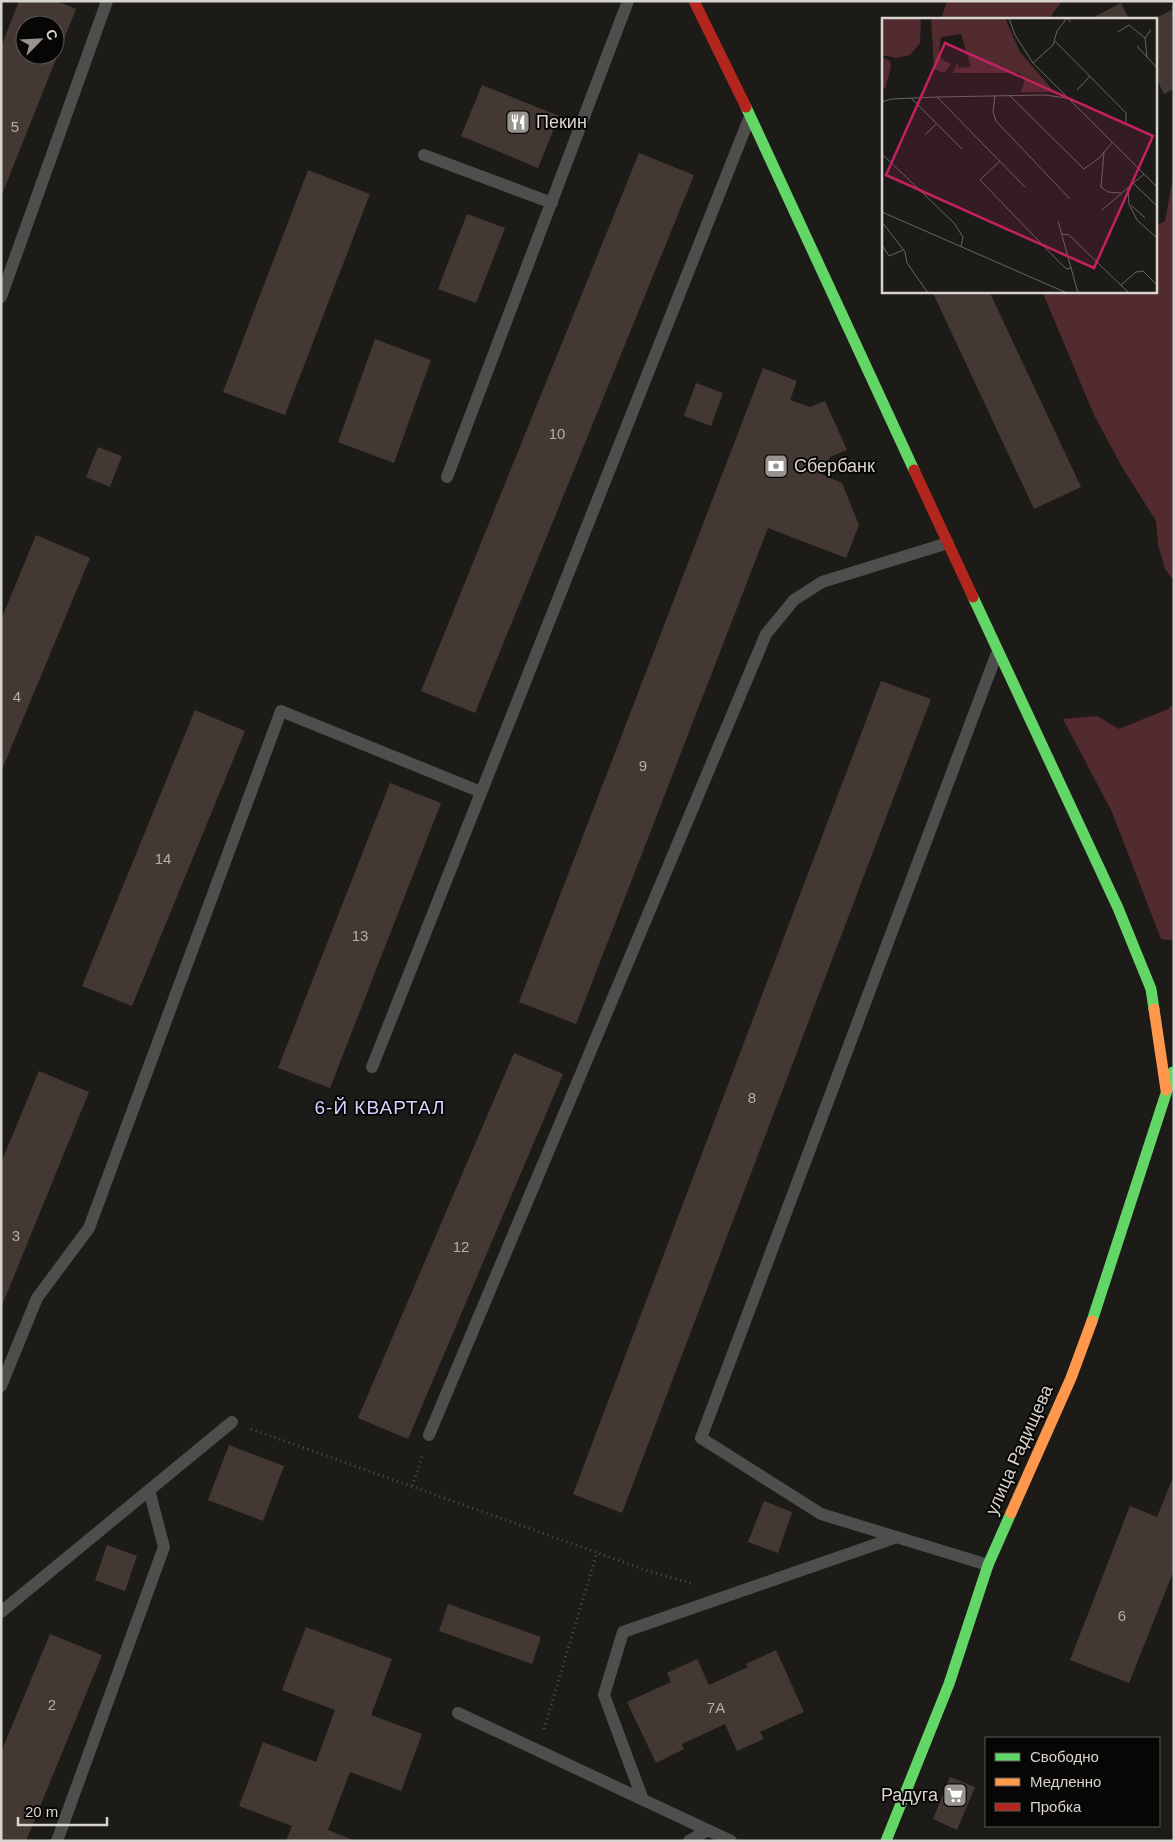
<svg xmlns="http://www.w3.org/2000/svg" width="1175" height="1842" viewBox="0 0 1175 1842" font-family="Helvetica,sans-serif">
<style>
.green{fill:#512b2e}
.building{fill:#443833;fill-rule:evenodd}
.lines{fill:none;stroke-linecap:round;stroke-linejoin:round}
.path{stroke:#4f4f4e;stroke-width:3;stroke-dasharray:1 4;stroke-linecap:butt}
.lane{stroke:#4e4e4d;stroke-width:12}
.fast{stroke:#63d668;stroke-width:11}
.slow{stroke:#ff974d;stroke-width:11}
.jam{stroke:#b3261e;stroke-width:11}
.labels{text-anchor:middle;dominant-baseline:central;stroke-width:4;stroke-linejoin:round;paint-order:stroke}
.number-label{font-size:15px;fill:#b3aeaa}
.poi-label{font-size:18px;fill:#d8d5d1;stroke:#080605;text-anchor:start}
.street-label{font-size:18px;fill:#d8d5d1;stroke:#080605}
.neighbourhood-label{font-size:19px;letter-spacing:1px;fill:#d4d3ff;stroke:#080605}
.inset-road{fill:none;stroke:#686562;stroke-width:1}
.view{fill:#c32161;fill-opacity:0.15;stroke:#c32161;stroke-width:2.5}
.inset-edge{fill:none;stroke:#d8d5d1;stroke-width:2.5}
</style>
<rect width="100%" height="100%" fill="#1d1b18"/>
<path class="green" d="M947,1h115l-13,18h-108z
M1174,172v409l-9,-12 -7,-24 -2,-24 -34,-54 -28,-52 -52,-124h114v-65l9,-5z
M1174,703v238l-13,-2 -49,-127 -49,-93 34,-3 22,13 49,-20z"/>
<path class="building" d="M19,1h38l19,8 -75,188v-150zM25,25h30v30h-30z
M1121,3l8,16h-39z
M1174,5v84l-10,5 -8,-16v-60l16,-8 -1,-4z
M482,85l77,31 -21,52 -77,-32z
M639,153l55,22 -219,538 -54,-22z
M308,170l62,24 -85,221 -62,-23z
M467,214l38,14 -29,75 -38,-14z
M932,291h57l92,196 -47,22z
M375,339l56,21 -37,103 -56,-21z
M763,368l34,13 -7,19 20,7 15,-6 22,49 -17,7 -7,18 19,8 17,42 -13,33 -78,-30 -192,496 -57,-22z
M696,383l27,10 -12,33 -27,-10z
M98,447l24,9 -12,31 -24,-10z
M36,535l54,23 -89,214v-152z
M881,681l50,18 -309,814 -49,-19z
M195,710l50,21 -113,275 -50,-20z
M390,783l51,20 -111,285 -52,-20z
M514,1053l49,21 -155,365 -50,-21z
M39,1071l50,21 -88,216v-145z
M229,1445l55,21 -21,55 -55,-21z
M1174,1475v95l-45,113 -59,-23 60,-154 27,11z
M764,1501l28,11 -14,41 -30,-11z
M107,1545l30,11 -12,35 -30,-11z
M448,1604l93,33 -9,27 -93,-33z
M306,1627l86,32 -21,56 51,19 -21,57 -51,-19 -22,58 28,11h-70l6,-15 -53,-20 24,-64 53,20 19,-52 -53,-20z
M50,1634l52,21 -76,186h-25v-89z
M776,1650l28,62 -44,20 4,7 -27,12 -12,-27 -43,20 2,5 -28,14 -29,-61 44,-20 -4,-9 30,-14 12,26 39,-18 -2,-3z
M950,1777l25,10 -18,43 -24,-11z"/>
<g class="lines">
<path class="path" d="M251,1429l403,144 40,11
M412,1486l11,-32
M544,1729l53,-177"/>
<path class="lane" d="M424,155l128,48
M1,297l106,-296
M447,477l181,-476
M372,1067l377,-948
M1,1386l36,-88 52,-70 192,-517 200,81
M429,1435l337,-801 28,-34 28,-18 126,-39
M988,1565l-167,-51 -120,-76 296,-785
M1,1612l231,-190
M458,1713l273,128
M643,1800l-39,-105 19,-63 274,-95
M57,1841l107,-294 -15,-57
M689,1841l19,-11"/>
<path class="fast" d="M746,107l168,363
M973,597l145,311 33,81 3,20
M1092,1321l81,-249
M886,1841l63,-157 39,-119 23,-52"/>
<path class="slow" d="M1154,1009l12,81
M1011,1513l60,-135 21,-57"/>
<path class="jam" d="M694,1l52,106
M914,470l59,127"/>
</g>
<defs>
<g id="restaurant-square" transform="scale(1.25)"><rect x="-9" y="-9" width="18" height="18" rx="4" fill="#979490" stroke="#080605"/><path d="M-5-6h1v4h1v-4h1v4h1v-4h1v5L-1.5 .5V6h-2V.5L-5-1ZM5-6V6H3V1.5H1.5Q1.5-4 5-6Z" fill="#fff"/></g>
<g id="bank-square" transform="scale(1.25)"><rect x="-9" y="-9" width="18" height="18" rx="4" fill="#979490" stroke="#080605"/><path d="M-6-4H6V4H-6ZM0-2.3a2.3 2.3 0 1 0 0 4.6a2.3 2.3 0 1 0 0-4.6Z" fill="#fff"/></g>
<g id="supermarket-square" transform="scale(1.25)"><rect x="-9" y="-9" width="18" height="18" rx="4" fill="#979490" stroke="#080605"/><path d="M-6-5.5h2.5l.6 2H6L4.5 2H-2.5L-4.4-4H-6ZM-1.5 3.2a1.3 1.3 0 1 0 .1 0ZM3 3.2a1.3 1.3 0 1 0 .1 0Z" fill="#fff"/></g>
</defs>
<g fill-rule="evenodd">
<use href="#restaurant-square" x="518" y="122"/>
<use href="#bank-square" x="776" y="466"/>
<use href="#supermarket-square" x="955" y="1795"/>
</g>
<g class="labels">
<g class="number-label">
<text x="15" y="126">5</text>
<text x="557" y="433">10</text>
<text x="17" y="696">4</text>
<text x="643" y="765">9</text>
<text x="163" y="858">14</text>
<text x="360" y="935">13</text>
<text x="752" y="1097">8</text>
<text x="16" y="1235">3</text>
<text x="461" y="1246">12</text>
<text x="1122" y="1615">6</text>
<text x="52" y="1704">2</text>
<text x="716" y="1707">7А</text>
</g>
<g class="poi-label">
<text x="536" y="122">Пекин</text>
<text x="794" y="466">Сбербанк</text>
<text x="938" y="1795" text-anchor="end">Радуга</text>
</g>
<g class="street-label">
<text transform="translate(1019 1450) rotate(-66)">улица Радищева</text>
</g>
<g class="neighbourhood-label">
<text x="380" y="1107">6-Й КВАРТАЛ</text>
</g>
</g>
<g transform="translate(882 18)">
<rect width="275" height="275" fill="#1d1b18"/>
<path d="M0,0h39l-1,25 -10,12 -14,3 -14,-3zM123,0l15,34 32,37 -2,3h-29l4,-13 -6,-6h-66l5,-11v6l13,-1 -10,-33 -20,3 -2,16 3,7 9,4 -7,9 -10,-4 -3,-51zM0,39l8,4 1,6 -6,22 -3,-3z" fill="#512b2e"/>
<path class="inset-road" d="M127,0l6,17 18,28 124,124M236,14l11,-7 16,13M173,23l71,72v9M255,28l20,22M265,39l-2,-19 6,-8M151,45l20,-18 4,-14 10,-13 4,4M195,72l13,-14M113,78l-2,16 3,9 74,78M128,78l74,73 14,-10 14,-16M55,79l88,90M29,80l51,51M0,84l9,-3 46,-2 108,-2 21,3M43,117l12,-12M222,134l-3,35 7,5 13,1M0,136l72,69 9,14 -2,10M118,143l-20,19 81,84 6,5 4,-1M251,165l24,23M246,170l1,16 8,16 20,18M249,187l14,13M220,192l42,-36M0,194l185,81M176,203l20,72M0,204l23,30 2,11 21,30M180,216l7,1 60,58M0,227l7,11 14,-6M239,267l15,-13 7,-1 14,14"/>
<path class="view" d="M63,25l208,93 -59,132 -208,-93z"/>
<rect width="275" height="275" class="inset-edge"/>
</g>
<rect width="1175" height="1842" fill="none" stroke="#d8d5d1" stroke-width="5"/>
<rect x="985" y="1737" width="175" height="90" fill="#080605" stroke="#5b5957"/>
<rect x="995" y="1753" width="25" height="8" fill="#63d668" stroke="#5b5957"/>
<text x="1030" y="1762" font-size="15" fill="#d8d5d1">Свободно</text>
<rect x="995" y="1778" width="25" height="8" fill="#ff974d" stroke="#5b5957"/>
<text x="1030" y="1787" font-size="15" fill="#d8d5d1">Медленно</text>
<rect x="995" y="1803" width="25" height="8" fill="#b3261e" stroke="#5b5957"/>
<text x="1030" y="1812" font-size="15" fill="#d8d5d1">Пробка</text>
<g transform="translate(40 40) rotate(66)"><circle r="24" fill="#080605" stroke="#5b5957"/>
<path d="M0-4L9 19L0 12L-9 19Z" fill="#979490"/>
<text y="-8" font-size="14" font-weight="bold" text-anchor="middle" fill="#d8d5d1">С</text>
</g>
<path d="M18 1817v8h89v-8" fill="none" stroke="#d8d5d1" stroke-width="2.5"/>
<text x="25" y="1817" font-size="15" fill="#d8d5d1" stroke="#080605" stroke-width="4" paint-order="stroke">20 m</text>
</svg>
